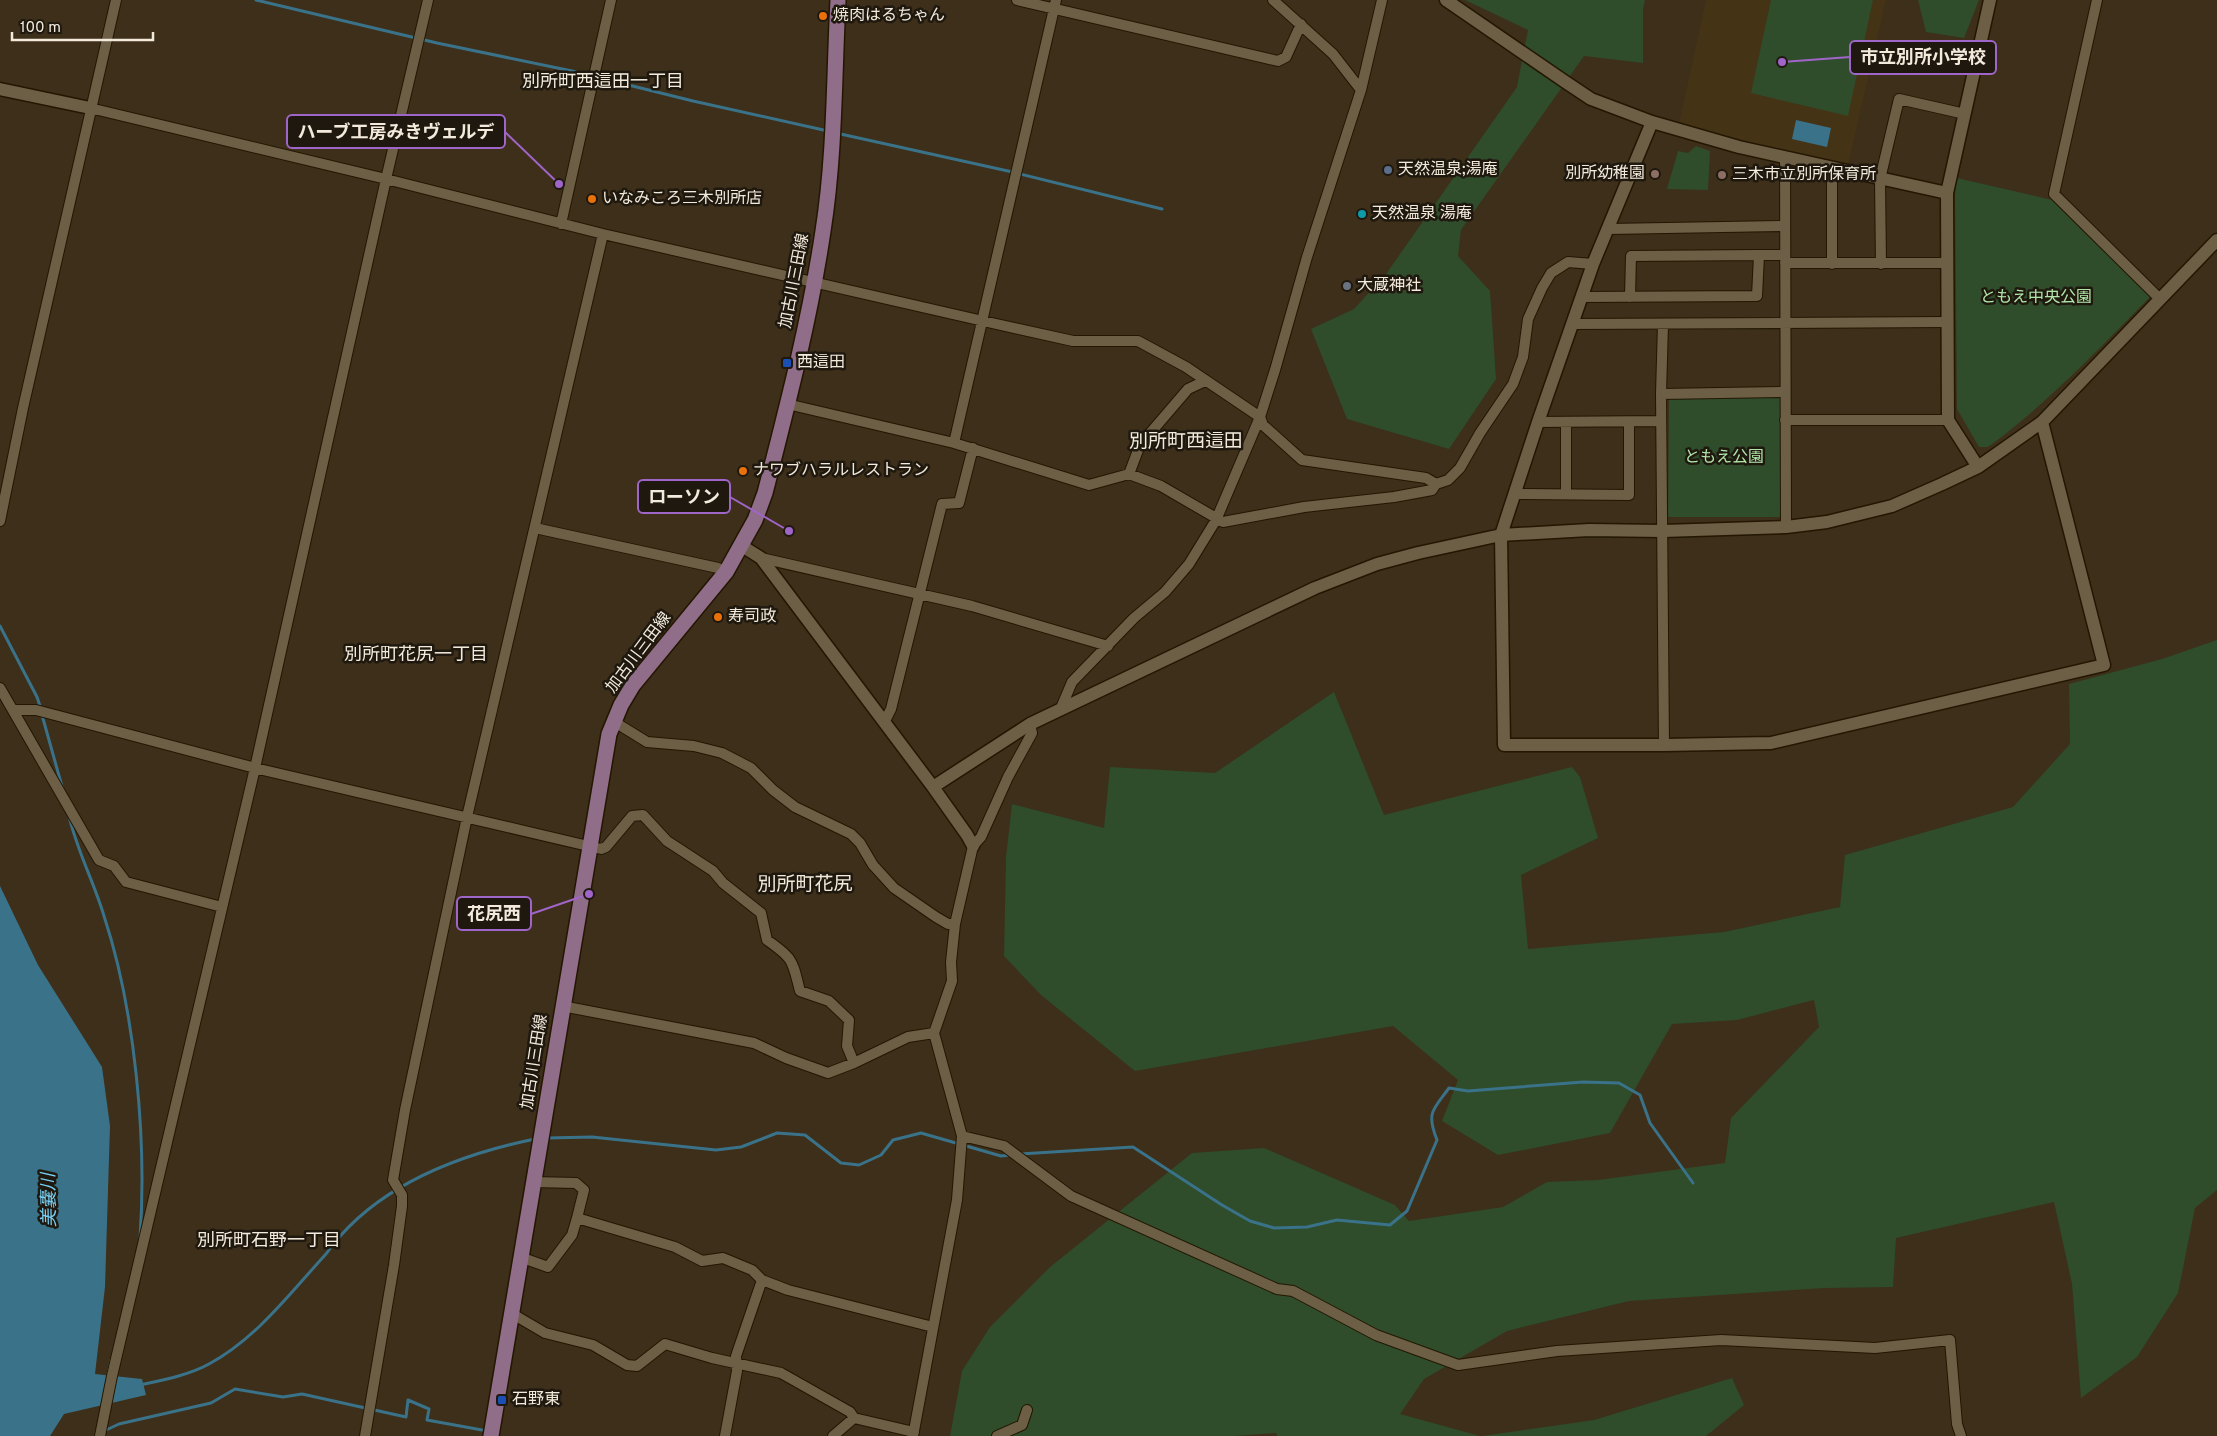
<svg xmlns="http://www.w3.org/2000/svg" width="2217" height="1436" viewBox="0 0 2217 1436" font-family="Overpass,'Noto Sans JP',sans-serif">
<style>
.built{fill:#453316}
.green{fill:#2f4c2b}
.water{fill:#3a7289}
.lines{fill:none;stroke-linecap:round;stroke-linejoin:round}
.stream{stroke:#3a7289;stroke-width:3}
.minor-casing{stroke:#231702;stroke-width:12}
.tertiary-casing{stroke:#231702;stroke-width:15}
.primary-casing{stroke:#231702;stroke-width:18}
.minor{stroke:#6d5e46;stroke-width:10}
.tertiary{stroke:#6d5e46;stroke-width:12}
.primary{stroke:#906d89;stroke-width:15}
.food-dot{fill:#e8710a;stroke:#1e180f;stroke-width:2}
.service-dot{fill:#5c6f8a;stroke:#1e180f;stroke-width:2}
.education-dot{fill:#8d6e63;stroke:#1e180f;stroke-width:2}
.culture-dot{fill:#0f9aa8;stroke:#1e180f;stroke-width:2}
.worship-dot{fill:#6b7280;stroke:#1e180f;stroke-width:2}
.transit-dot{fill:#1a4fb4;stroke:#1e180f;stroke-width:2}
.labels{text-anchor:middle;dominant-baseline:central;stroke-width:5;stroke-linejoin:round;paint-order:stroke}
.poi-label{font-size:16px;fill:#f3eadc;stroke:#1e180f;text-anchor:start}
.street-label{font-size:16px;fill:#f3eadc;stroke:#1e180f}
.park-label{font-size:16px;fill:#b1e6a9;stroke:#1e180f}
.neighbourhood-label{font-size:18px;fill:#f3eadc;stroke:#1e180f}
.water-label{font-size:18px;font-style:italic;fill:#78d0f4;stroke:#1e180f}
.quarter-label{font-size:19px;fill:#f3eadc;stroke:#1e180f}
.leader{fill:none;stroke:#9f65c8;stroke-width:2}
.callout-dot{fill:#9f65c8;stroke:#1e180f;stroke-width:2}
.callout{fill:#1e180f;stroke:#9f65c8;stroke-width:2}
.callout-label{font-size:18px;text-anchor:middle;font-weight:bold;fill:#f3eadc}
</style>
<rect width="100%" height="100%" fill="#3d2f19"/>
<path class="built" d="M1706,0h180l-38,165 -111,-25 -58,-16z"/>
<path class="green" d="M1465,0h180l-2,9v54l-59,-7 -123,174 -3,26 32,35 6,88 -47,70 -102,-30 -36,-90 43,-20 32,-35 131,-187 11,-57z
M1771,0h102l-25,116 -97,-23z
M1918,0h61l-15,38 -38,-6z
M1696,146l14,5 -2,39 -41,-1 11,-38 10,2z
M1957,178l95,22 98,97c-52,53 -102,106 -162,150h-9l-22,-38 -2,-213z
M1780,396v121h-112l1,-118z
M2217,640v550l-22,18 -17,85 -41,64 -56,41 -9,-114 -18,-82 -158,36 -3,49 -68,1 -196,13 -122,30 -83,48 -24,35 80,22h-203l-1,-3 -41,3h-285l12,-65 28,-44 60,-60 142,-114 72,-5 131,57 14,16 94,-14 44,-25 51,-2 127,-17 6,-45 88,-91 -5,-27 -77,20 -65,4 -62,109 -112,22 -56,-34 16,-41 -65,-54 -258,45 -94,-76 -37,-39 2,-99 6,-53 92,24 6,-61 105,6 119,-81 50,123 188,-48 8,10 18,61 -77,37 7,74 196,-17 116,-25 5,-52 168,-48 57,-63 -1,-60 93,-25z
M1732,1378l12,27 -38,31h-224l112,-16z"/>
<path class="water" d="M1796,120l35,8 -4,19 -35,-8z
M0,886l38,79 64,102 8,59 -5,161 -10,87 47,5 4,16 -82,19 -14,22h-50z"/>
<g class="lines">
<path class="stream" d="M256,0l181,43 135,28 121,30 135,30
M836,133l172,38 154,38
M0,626l37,71 4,12
M42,715l21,75
M69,816c8,35 25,66 35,100 31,94 43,223 36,322
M547,1138l45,-1 124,13 25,-3 36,-14 28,2 36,28 18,2 22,-10 12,-15 28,-7 80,23 10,-1
M1020,1154l113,-7 89,58 28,16 24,7 33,-1 30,-7 53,5 17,-14 30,-71c-11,-28 -4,-30 12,-52l19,3 115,-9 36,1 21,12 10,28 43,60
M107,1379l4,-19
M140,1385c23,-5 49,-10 69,-21 47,-25 82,-72 117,-110 48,-68 131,-99 209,-115
M104,1431l15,-7 92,-21 24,-14 48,8 19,-3 104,23 2,-17 21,9 -2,11 55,10"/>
<g class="minor-casing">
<path id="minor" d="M1017,0l261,61 8,-4 15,-33
M1273,0l60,54 28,36
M2097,0l-43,194 105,104
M90,108l296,71 217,55 380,87 90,20h65l48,26 74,50 3,8 39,35 124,18 10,6 12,-4 12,-12 20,-35 33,-49 10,-27 5,-38 14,-31 9,-15 17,-11 25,2
M1785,158l1,369
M561,224l50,-224
M1609,229l176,-3
M1785,263h161
M1832,264v-95
M1881,264l-1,-85 19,-80 66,15
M1582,297l175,-1 2,-41h26
M1630,297l1,-41 128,-1
M1573,324l373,-2
M1663,324l-2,70 3,351
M1661,394l124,-2
M787,404l167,39 135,42 40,-11 32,12 62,36 81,-15 90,-10 38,-7 4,-6
M1785,420h163
M1538,422l123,-1
M1566,422v72
M954,443l102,-443
M1129,474l11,-29 48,-56 17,-8
M1515,494l114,1v-73
M0,521l23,-113 93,-408
M535,528l183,40 8,4
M761,558l211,48 136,40
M0,688l99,172 15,6 12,16 96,25
M1061,708l11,-26 62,-64 31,-26 24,-28 27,-44 44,-103 15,-47 32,-113 54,-167 21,-90
M13,710h23l219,58 346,81 5,-2 26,-31 11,-1 24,26 46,30 10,12 38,30 6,27c27,19 25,20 33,51l29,10 20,19 -2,26 7,17 54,-26 26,-4
M613,721l34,21 47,4 28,7 29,15 22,22 22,17 56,27 9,9 13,22 21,23 42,29 12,7h7
M884,723l7,-14 51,-205 17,-1 14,-55
M562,1006l192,37 32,15 42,15 26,-10
M962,1136l42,10 67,50 206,93 16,2 83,44 82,30 99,-14 164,-11 154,8 75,-8 7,84 4,12
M533,1182l43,1 8,7 -7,28 98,29 27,14 21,-3 29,12 10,10 26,10 145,37
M520,1257l28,10 24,-32 5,-17
M511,1313l34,20 48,12 34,20 10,1 28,-22 47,14 69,15 69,39 4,6
M100,1436l12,-60 143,-608 131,-589 42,-179
M365,1436l29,-171 8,-59v-11l-9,-15 12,-70 62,-293 136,-583
M725,1436l12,-65 -1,-15 26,-76
M833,1436l21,-18 60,14
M913,1436l44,-236 5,-64 -28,-103 18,-52 -1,-19 4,-38 18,-78 8,-9 27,-60 24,-44 -2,-9
M997,1436l25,-11 5,-15"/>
</g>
<g class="tertiary-casing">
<path id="tertiary" d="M1446,0l118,81 27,18 16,6 45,17 87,25 208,46
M0,89l90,19
M1652,122l-59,142 -55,158 -37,113 3,210h160l107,-2 333,-78 -62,-243
M1978,467l-30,-47 -1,-227 43,-193
M742,546l19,12 27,36 145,193 34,48 6,11
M933,787l97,-63 285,-136 62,-24 41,-11 83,-18 88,-5 74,1 123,-4 41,-5 65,-16 50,-22 36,-17 64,-45 175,-182"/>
</g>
<g class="primary-casing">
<path id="primary" d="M491,1436l118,-702 12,-29 12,-20 93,-113 29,-52 10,-27c22,-86 45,-174 58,-262 12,-76 11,-154 15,-231"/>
</g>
<use href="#minor" class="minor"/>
<use href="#tertiary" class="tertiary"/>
<use href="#primary" class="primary"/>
</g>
<g class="food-dot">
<circle cx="823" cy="16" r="5"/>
<circle cx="592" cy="199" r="5"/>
<circle cx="743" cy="471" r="5"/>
<circle cx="718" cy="617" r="5"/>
</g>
<circle class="service-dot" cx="1388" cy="170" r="5"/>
<g class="education-dot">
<circle cx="1655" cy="174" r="5"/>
<circle cx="1722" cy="175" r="5"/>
</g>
<circle class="culture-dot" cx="1362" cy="214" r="5"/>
<circle class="worship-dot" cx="1347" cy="286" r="5"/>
<g class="transit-dot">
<rect x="782" y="358" width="10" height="10" rx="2.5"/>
<rect x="497" y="1395" width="10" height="10" rx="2.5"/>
</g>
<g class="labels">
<g class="poi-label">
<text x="833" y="16">焼肉はるちゃん</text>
<text x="1398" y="170">天然温泉;湯庵</text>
<text x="1645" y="174" text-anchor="end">別所幼稚園</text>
<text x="1732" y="175">三木市立別所保育所</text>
<text x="602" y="199">いなみころ三木別所店</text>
<text x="1372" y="214">天然温泉 湯庵</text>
<text x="1357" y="286">大蔵神社</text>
<text x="797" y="363">西這田</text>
<text x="753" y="471">ナワブハラルレストラン</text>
<text x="728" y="617">寿司政</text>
<text x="512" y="1400">石野東</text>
</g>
<g class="street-label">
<text transform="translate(795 281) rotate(-79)">加古川三田線</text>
<text transform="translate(639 653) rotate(-53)">加古川三田線</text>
<text transform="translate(535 1062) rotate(-81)">加古川三田線</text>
</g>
<g class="park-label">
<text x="2036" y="298">ともえ中央公園</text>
<text x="1724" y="458">ともえ公園</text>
</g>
<g class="neighbourhood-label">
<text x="603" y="82">別所町西這田一丁目</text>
<text x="416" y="655">別所町花尻一丁目</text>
<text x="269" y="1241">別所町石野一丁目</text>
</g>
<g class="water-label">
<text transform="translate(50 1200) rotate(-91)">美嚢川</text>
</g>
<g class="quarter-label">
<text x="1186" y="442">別所町西這田</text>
<text x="805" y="885">別所町花尻</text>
</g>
</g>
<path class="leader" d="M1782 62L1850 57M559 184L505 132M789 531L730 497M589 894L531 914"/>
<g class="callout-dot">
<circle cx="1782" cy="62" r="5"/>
<circle cx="559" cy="184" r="5"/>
<circle cx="789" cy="531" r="5"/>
<circle cx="589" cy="894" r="5"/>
</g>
<g class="callout">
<rect x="1850" y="41" width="146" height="33" rx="5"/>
<rect x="287" y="115" width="218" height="33" rx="5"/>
<rect x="638" y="480" width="92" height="33" rx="5"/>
<rect x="457" y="897" width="74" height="33" rx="5"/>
</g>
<g class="callout-label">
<text x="1923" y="63">市立別所小学校</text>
<text x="396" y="138">ハーブ工房みきヴェルデ</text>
<text x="684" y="503">ローソン</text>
<text x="494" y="920">花尻西</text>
</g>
<path d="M12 32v8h141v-8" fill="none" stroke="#f3eadc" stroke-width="2.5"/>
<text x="20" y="32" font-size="15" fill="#f3eadc" stroke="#1e180f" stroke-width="4" paint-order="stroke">100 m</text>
</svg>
